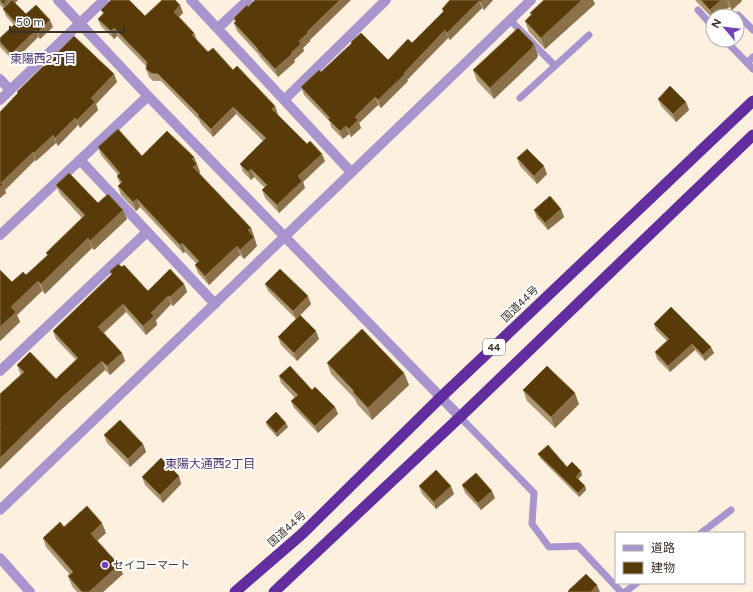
<svg xmlns="http://www.w3.org/2000/svg" width="753" height="592" viewBox="0 0 753 592" font-family="Figtree,'Noto Sans JP',sans-serif">
<style>
.lines{fill:none;stroke-linecap:round;stroke-linejoin:round}
.service{stroke:#a895cd;stroke-width:7}
.minor{stroke:#a895cd;stroke-width:10}
.trunk{stroke:#622e9f;stroke-width:11}
.wall{fill:#ab9674}
.shaded-wall{fill:#8a7149}
.building{fill:#583b09;stroke:#8a7149}
.poi-dot{fill:#7440b7;stroke:#fff;stroke-width:1.5}
.labels{text-anchor:middle;dominant-baseline:central;stroke-width:4;stroke-linejoin:round;paint-order:stroke}
.shield{fill:#fff;stroke:#747069;stroke-width:1}
.shield-label{font-size:10px;font-weight:bold;fill:#393229}
.street-label{font-size:11px;fill:#393229;stroke:#fff}
.poi-label{font-size:11px;fill:#393229;stroke:#fff;text-anchor:start}
.neighbourhood-label{font-size:12px;fill:#4c3570;stroke:#fff}
</style>
<rect width="100%" height="100%" fill="#fef0df"/>
<g class="lines">
<path class="service" d="M698,10l15,17
M738,15l15,15
M510,20l45,46
M725,40l28,29
M747,63l6,-6
M520,98l69,-63
M460,417l74,76 -2,31 17,23 29,-1 43,46
M701,533l30,-23
M625,592l12,-9"/>
<path class="minor" d="M58,0l90,96 312,321
M191,0l160,172
M218,28l30,-28
M0,79l10,11
M0,100l104,-100
M284,100l102,-100
M80,160l135,144
M0,235l148,-139
M0,371l147,-139
M0,510l531,-510
M0,558l30,34"/>
<path class="trunk" d="M235,592l67,-58 138,-136 313,-297
M274,592l186,-175 293,-282"/>
</g>
<path class="wall" d="M0,0h18l-3,3 11,11 27,13 -13,12 -2,-2 -24,24 -13,-13 -1,-2v-8l14,-13 -8,-9 -3,-8 -3,-3z
M450,0h43l-9,10 -2,-2 -32,32 -2,-2 -41,42 1,1 -27,27 -3,-3 -19,18 2,5 -10,9 -2,-3 -6,5 -12,-12 -1,-5 -26,-27 -3,-8 20,-15 30,-28v-2l37,18 24,-17 31,-31 -1,-3z
M544,0h49l2,4 -50,45 -16,-17 -4,-11 6,-6 -1,-2z
M695,0h46l1,1 -10,9 -3,-3 -16,9v3z
M180,5l3,8 -4,4 15,16 3,7 11,12 25,18 42,36 2,8 48,47 -22,21 2,6 -26,25 -14,-15 -3,-8 3,-2 -11,-11 -3,3 -8,-8 -3,-8 23,-23 -27,-27 -23,23 -12,-13 -2,-4 -38,-39h-8l-4,-4 -3,-8v-3l-29,-30 -3,3 -13,-13 -3,-7 5,-5 -2,-4 44,6z
M248,7l62,33v1l-7,7 1,3 -10,9 1,2 -17,15 -18,-20 -1,-2 -22,-24 -3,-8 1,-1 -1,-4z
M534,44l4,12 -1,1v1l-43,41 -17,-18 -4,-11z
M114,74l3,8 -21,22 2,6 -18,18 -2,-3 -20,21 -2,-3 -20,18 -1,-1 -30,30 1,3 -6,5v-86l18,-18 -1,-2z
M658,99l28,3 3,8 -13,12 -15,-16z
M98,147l44,9 52,1 6,15 -1,1 52,55 6,18 -13,13 -4,-4 -31,30 -11,-12 -3,-8 1,-2 -11,-11 -2,1 -43,-46 -4,4 -15,-16 -3,-9 2,-2 -3,-8 1,-1 -17,-20z
M517,158l30,16 -10,10 -17,-18z
M56,185l42,18 29,16 -33,31 -2,-2 -47,46 -3,-3 -25,24 3,7 -20,19v-71l12,12 14,-7 21,-20 -1,-2 36,-35 -22,-24z
M561,209l3,8 -16,13 -11,-12 -3,-8z
M110,271l38,20 36,-7 3,8 -14,14 -2,-2 -15,16 1,5 -11,10 -20,-23 -22,21 18,20 3,8 -15,14 -5,-5 -43,39 -62,60v-75l21,-19 -1,-2 -3,-8 39,14 20,-19 -20,-21 -3,-8 58,-56z
M265,284l46,20 -14,15 22,20 -22,22 -16,-16 -3,-8 18,-18 -28,-28z
M654,324l60,29 -9,8 -10,-11 -25,22 -13,-13 -2,-7 12,-11 -11,-11z
M327,363l77,10 5,12 -37,35 -15,-16 -2,-5 -24,-25z
M279,376l33,14 23,17 3,7 -20,19 -24,-25 -3,-7 4,-3 -14,-15z
M523,390l56,14 -24,24 -28,-27z
M266,422l22,5 -11,10 -10,-11z
M104,435l39,9 3,8 -16,15 -23,-24z
M538,454l29,13 15,8 -4,4 7,7 1,4 -7,7 -39,-39z
M179,476l2,8 -18,19 -18,-18 -3,-8z
M462,485l33,13 -14,12 -16,-17z
M419,486l35,8 -18,15 -14,-15z
M64,527l42,6 -9,7 22,25 4,9 -20,18h-26l-5,-6 -4,-10 2,-1 -24,-28 -3,-9z"/>
<path class="shaded-wall" d="M7,0h11l-12,11 -3,-7z
M340,0h11l-41,40v1l-7,7 1,3 -10,9 1,2 -17,15 -3,-8 16,-16 8,-12 8,-9z
M483,0h10l-9,10 -3,-8z
M582,0h11l2,4 -50,45 -4,-11z
M721,0h6l2,7 -9,9h-7v1l-3,-7z
M728,0h13l1,1 -10,9z
M479,1l3,7 -32,32 -3,-7z
M180,5l3,8 -7,6 -2,-7z
M50,20l3,7 -13,12 -2,-7z
M114,28l3,8 -3,3 -3,-8z
M36,30l2,7 -24,24 -3,-7z
M445,30l3,8 -41,42 1,1 -27,27 -3,-8z
M194,33l3,8 -5,-6z
M534,44l4,12 -1,1v1l-43,41 -4,-11z
M114,74l3,8 -21,22 2,6 -18,18 -3,-8 14,-22z
M375,97l3,8 -19,18 2,5 -10,9 -2,-8 6,-12z
M686,102l3,8 -13,12 -3,-8z
M275,106l3,8 -3,2 -3,-7z
M233,107l3,7 -23,23 -2,-8z
M75,118l3,7 -20,21 -3,-8z
M346,126l3,8 -6,5 -3,-8z
M53,135l3,8 -20,18 -2,-8z
M33,152l2,8 -30,30 1,3 -6,5v-11l1,-4z
M322,154l3,7 -22,21 2,6 -26,25 -2,-8 21,-29z
M194,157l6,15 -3,4 -4,-9 -1,-8z
M544,166l3,8 -10,10 -3,-8z
M251,169l3,8 -3,3 -3,-8z
M137,199l3,8 -4,4 -3,-9z
M561,209l3,8 -16,13 -3,-7z
M123,210l4,9 -33,31 -4,-9z
M251,228l3,8 -6,-6z
M254,237l3,9 -13,13 -4,-9z
M88,238l4,10 -47,46 -4,-10z
M182,243l3,9 -2,1 -3,-8z
M237,246l3,9 -31,30 -4,-9z
M38,281l4,10 -25,24 3,7 -20,19v-14l11,-20z
M184,284l3,8 -14,14 -3,-9z
M168,296l3,8 -15,16 1,5 -11,10 -3,-9 8,-13z
M308,296l3,8 -15,15 -3,-8z
M123,304l3,8 -25,23 -3,-8z
M316,331l3,8 -22,22 -3,-8z
M692,344l3,6 -25,22 -2,-6z
M711,347l3,6 -9,8 -2,-6z
M122,353l3,8 -15,14 -3,-9z
M102,361l3,9 -43,39 -62,60v-11l59,-58z
M404,373l5,12 -37,35 -4,-12z
M575,393l4,11 -24,24 -4,-11z
M335,407l3,7 -20,19 -3,-7z
M286,423l2,4 -11,10 -1,-4z
M143,444l3,8 -16,15 -2,-8z
M581,471l1,4 -5,6 -1,-4z
M179,476l2,8 -18,19 -3,-8z
M451,486l3,8 -18,15 -2,-7z
M585,486l1,4 -7,7 -1,-4z
M492,491l3,7 -14,12 -3,-7z
M102,523l4,10 -11,10 -4,-9z
M119,565l4,9 -20,18h-14z
M597,585l3,7h-9z"/>
<path class="building" d="M0,0h7l-4,4z
M12,0l14,14 10,-9 14,15 -12,12 -2,-2 -25,24 -11,-12v-4l16,-15 -13,-14z
M111,0h18l16,16 17,-16h13l5,5 -6,7 20,21 -2,2 16,17 5,-4 20,22 4,-4 38,40 -3,3 35,35 3,-3 12,13 -24,22 4,5 -25,24 -15,-15 5,-5 -16,-16 -3,3 -8,-8 26,-26 -33,-31 -22,22 -13,-13 1,-1 -41,-41 -7,-1 -5,-4 1,-7 -33,-34 -3,3 -13,-12 6,-6 -3,-3z
M255,0h85l-33,32 1,1 -9,8 2,3 -10,9 1,1 -17,15 -18,-20h1l-24,-26 2,-2 -2,-3 13,-13 1,2z
M450,0h33l-2,2 -2,-1 -32,32 -2,-3 -41,43 1,1 -27,26 -3,-3 -20,20 3,3 -9,9 -3,-3 -6,5 -12,-12 2,-1 -29,-31 18,-17 2,2 31,-29 -1,-1 10,-9 27,27 20,-21 4,4 32,-32 -2,-2z
M544,0h38l-41,38 -16,-17 7,-7 -2,-1z
M701,0h20l-11,10z
M518,28l16,16 -2,2 1,1 -43,41 -17,-18z
M74,36l40,38 -23,24 4,4 -18,18 -2,-2 -20,20 -2,-3 -19,18 -1,-1 -32,31 2,2 -3,2v-75l18,-19 -1,-1z
M670,86l16,16 -13,12 -15,-15z
M118,129l24,27 25,-25 27,26 -2,2 5,5 -4,3 58,61 -3,2 6,7 -14,13 -3,-4 -32,30 -10,-11 4,-4 -17,-18 -2,2 -43,-46 -4,3 -15,-16 4,-4 -5,-6 3,-3 -22,-26z
M527,149l17,17 -10,10 -17,-18z
M69,173l29,30 10,-9 15,16 -33,31 -2,-3 -47,46 -3,-3 -27,26 5,5 -16,15v-57l12,12 11,-10 3,3 22,-20 -2,-2 39,-38 -29,-30z
M550,196l11,13 -16,14 -11,-13z
M118,264l4,3 2,-2 24,26 22,-22 14,15 -14,13 -2,-1 -17,17 3,3 -11,10 -20,-22 -25,23 24,26 -15,13 -5,-5 -43,39 -59,58v-26h1l-1,-1v-37l24,-22 -7,-7 13,-13 26,27 22,-21 -25,-27 59,-57 -2,-3z
M280,269l28,27 -15,15 -28,-27z
M671,307l40,40 -8,8 -11,-11 -24,22 -13,-14 14,-13 -15,-15z
M300,315l16,16 -22,22 -16,-16z
M362,329l42,44 -36,35 -15,-16 1,-1 -27,-28z
M290,366l22,24 3,-3 20,20 -20,19 -24,-25 7,-6 -19,-19z
M547,366l28,27 -24,24 -28,-27z
M276,412l10,11 -10,10 -10,-11z
M120,420l23,24 -15,15 -24,-24z
M548,445l19,22 5,-5 9,9 -5,6 9,9 -7,7 -40,-39z
M161,458l18,18 -19,19 -18,-18z
M436,470l15,16 -17,16 -15,-16z
M476,473l16,18 -14,12 -16,-18z
M87,506l15,17 -11,11 28,31 -30,27h-7l-14,-16 5,-4 -30,-34 17,-16 4,5z
M586,574l11,11 -6,7h-22l-1,-1z"/>
<circle class="poi-dot" cx="105" cy="565" r="4"/>
<g class="labels">
<rect class="shield" x="483" y="339" width="22" height="16" rx="3"/>
<g class="shield-label">
<text x="494" y="347">44</text>
</g>
<g class="street-label">
<text transform="translate(520 304) rotate(-44)">国道44号</text>
<text transform="translate(287 529) rotate(-42)">国道44号</text>
</g>
<g class="poi-label">
<text x="113" y="565">セイコーマート</text>
</g>
<g class="neighbourhood-label">
<text x="43" y="59">東陽西2丁目</text>
<text x="210" y="464">東陽大通西2丁目</text>
</g>
</g>
<rect x="615" y="532" width="130" height="52" fill="#ffffff" stroke="#b0ada9"/>
<rect x="623" y="545" width="20" height="6" fill="#a895cd" stroke="#b0ada9"/>
<text x="651" y="552" font-size="12" fill="#393229">道路</text>
<rect x="623" y="562" width="20" height="12" fill="#583b09" stroke="#b0ada9"/>
<text x="651" y="572" font-size="12" fill="#393229">建物</text>
<g transform="translate(725 28) rotate(298)"><circle r="19" fill="#ffffff" stroke="#b0ada9"/>
<path d="M0-3L7 15L0 10L-7 15Z" fill="#7440b7"/>
<text y="-6" font-size="11" font-weight="bold" text-anchor="middle" fill="#393229">N</text>
</g>
<path d="M10 26v6h114v-6" fill="none" stroke="#393229" stroke-width="2"/>
<text x="16" y="26" font-size="12" fill="#393229" stroke="#ffffff" stroke-width="3" paint-order="stroke">50 m</text>
</svg>
